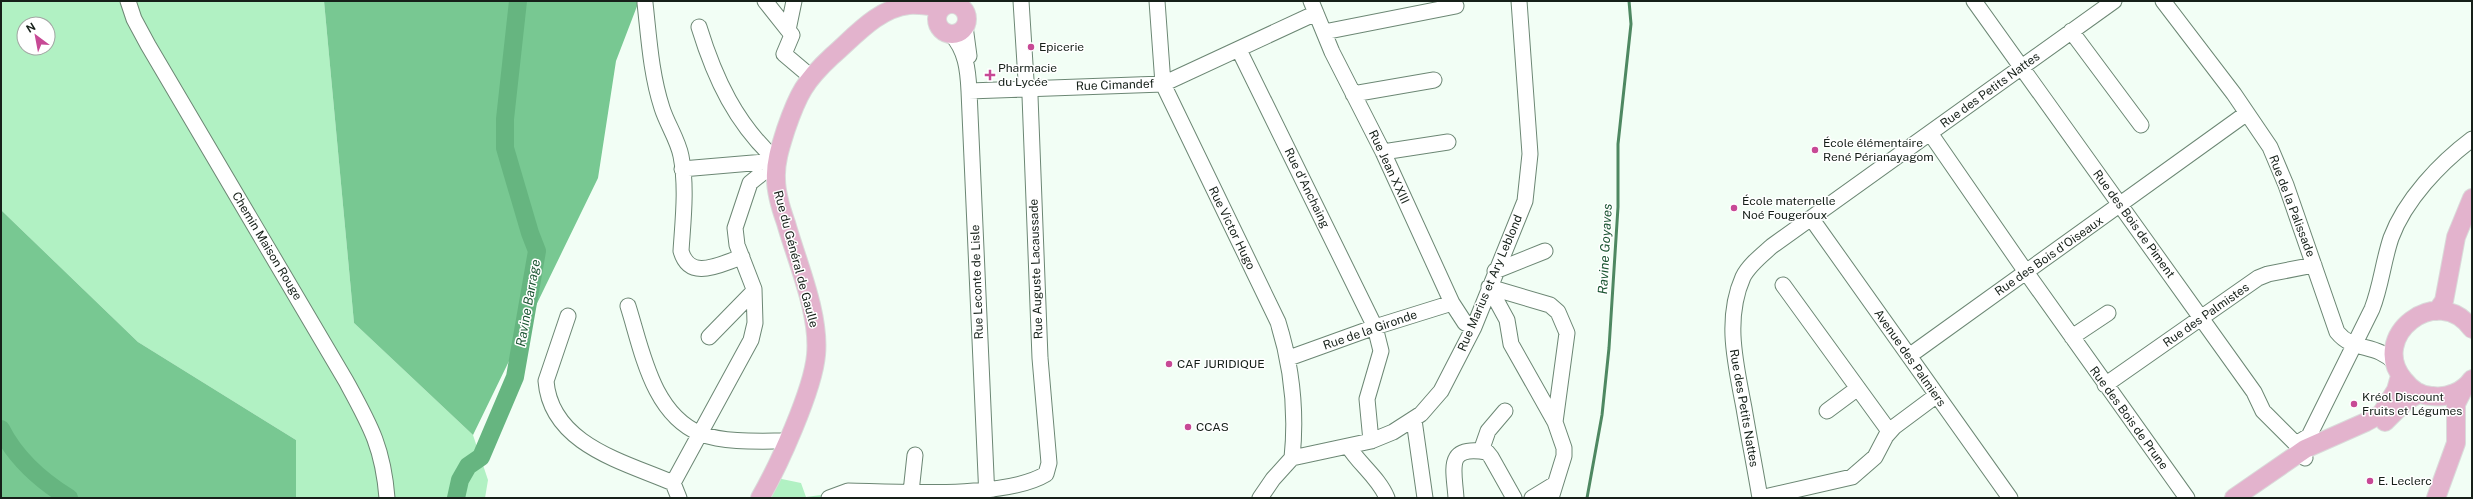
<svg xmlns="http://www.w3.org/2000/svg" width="2473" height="499" viewBox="0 0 2473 499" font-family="'Public Sans',sans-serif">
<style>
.green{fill:#b1f1c3;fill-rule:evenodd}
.forest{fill:#78c892}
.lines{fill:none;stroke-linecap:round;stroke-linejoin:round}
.stream{stroke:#4e8861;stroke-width:3}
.river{stroke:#66b580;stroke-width:18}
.minor-casing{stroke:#6c8774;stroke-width:17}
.major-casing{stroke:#dadbda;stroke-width:20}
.minor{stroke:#fff;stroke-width:15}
.major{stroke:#e3b3cd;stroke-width:18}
.poi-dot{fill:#c74995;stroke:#fff;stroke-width:1.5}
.labels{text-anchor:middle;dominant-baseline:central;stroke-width:3;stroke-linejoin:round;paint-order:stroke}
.poi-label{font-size:12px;fill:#162019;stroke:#fff;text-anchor:start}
.street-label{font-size:12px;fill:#162019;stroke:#fff}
.water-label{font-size:13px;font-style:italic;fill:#1c5633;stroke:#fff}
</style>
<rect width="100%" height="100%" fill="#f2fef5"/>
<path class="green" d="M1,1h323l30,322 119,112 15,45 -3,18h-189v-58l-158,-98 -137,-132zM24,24h24v24h-24z
M777,478l24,5 5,14 15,-2 -1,3h-53z"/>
<path class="forest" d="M324,1h315l-23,60 -18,117 -125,257 -119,-112z
M1,210l137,132 158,98v58h-295z"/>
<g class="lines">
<path class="stream" d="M1587,498l15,-83 7,-67 9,-141v-63l13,-120 -2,-23"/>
<path class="river" d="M1,429c15,30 39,51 68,69
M456,498l4,-18 8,-14 13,-9 34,-80 22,-126 -7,-18 -25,-85v-29l13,-118"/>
<g class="minor-casing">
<path id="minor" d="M128,1l6,18 14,26 198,336c24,44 37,66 41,117
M765,1l27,34 -8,19 26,22
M1157,1l6,83 115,238c14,45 19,88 14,136
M1311,1l21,51 51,100 69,151 13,20 9,4
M1974,1l280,391 9,19 33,33 9,14
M2163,1l71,93 36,53 16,38 51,147c17,21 38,10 58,31
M645,3c4,36 6,71 17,105 5,16 16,32 19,48 6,31 2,64 0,95 9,31 39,13 61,6
M965,26l4,30
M699,27c16,52 37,97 78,134
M788,30l6,-29
M2071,31l70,94
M1324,32l132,-26
M951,34c15,16 17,36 18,57l18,407
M1239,50l136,277 6,24 -14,48 4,42
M969,91l194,-7 153,-71
M1353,94l81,-14
M1930,133l96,139 161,226
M1383,152l65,-10
M682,169l94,-8
M1811,218l199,280
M1495,271l50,-20
M1783,285l106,146
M1489,287l61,18 8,7 9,21 -12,89 9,26v8l-13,42
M1489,287l18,33 4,24 44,78
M628,306c14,44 24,108 73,128 25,9 60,7 85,7
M568,316l-22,65c5,64 79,81 127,102l6,15
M709,337l45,-46
M2072,337l36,-24
M1909,356l338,-243
M1289,358l86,-31 77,-24
M2105,385l153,-107 10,-4 46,-9
M1827,411l31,-23
M1414,420l11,78
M2296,444l13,-8 63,-127c9,-23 11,-47 19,-71 14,-38 49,-75 81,-99
M1348,446c11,18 31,32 39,52
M1481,451l7,-20 17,-20
M673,483l78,-143 4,-17 -1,-34 -17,-44 -2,-17 15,-45 27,-22
M911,492l4,-37
M829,498l19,-7c50,1 157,8 198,-17l3,-11 -9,-105 -10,-262 -4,-16 -5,-79
M1260,498l13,-19 19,-21 79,-17 22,-9 28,-18 20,-23 33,-64 51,-126 5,-47 -11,-153
M1456,498c-2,-30 -11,-53 31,-46l4,5 23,41
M1532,498l23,-14
M1760,498c-5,-30 -11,-60 -16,-90 -8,-43 -20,-88 -1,-131 6,-12 19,-22 29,-31l342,-245
M1760,498l92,-21 23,-20 11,-21 8,-9 43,-32"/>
</g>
<g class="major-casing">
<path id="major" d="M937 19a15 15 0 1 1 30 0a15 15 0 1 1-30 0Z
M2437,311l7,-10 12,-64 16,-39
M2472,329c-34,-48 -105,8 -68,51 7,9 16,16 28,16 15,2 31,-4 40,-17
M2385,422l21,-21 14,-8
M760,498c18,-31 53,-108 56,-143 4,-41 -19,-93 -30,-132 -5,-14 -10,-29 -10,-44 -1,-17 5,-34 10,-50 12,-35 19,-48 46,-73 22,-19 46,-48 77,-51 11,-1 22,2 33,2
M2234,498l71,-49 61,-27 15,-8 15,-24 4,-14
M2436,498l20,-55v-39l8,-16"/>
</g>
<use href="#minor" class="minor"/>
<use href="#major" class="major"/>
</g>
<g class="poi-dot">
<circle cx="1031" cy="47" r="4"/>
<path d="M988 69h4v4h4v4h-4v4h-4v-4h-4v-4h4z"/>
<circle cx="1815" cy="150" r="4"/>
<circle cx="1734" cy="208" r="4"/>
<circle cx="1169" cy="364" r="4"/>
<circle cx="2354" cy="404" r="4"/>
<circle cx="1188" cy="427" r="4"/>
<circle cx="2370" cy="481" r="4"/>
</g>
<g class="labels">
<g class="poi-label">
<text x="1039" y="47">Epicerie</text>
<text x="998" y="68">Pharmacie<tspan x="998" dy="14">du Lycée</tspan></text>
<text x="1823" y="143">École élémentaire<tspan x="1823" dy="14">René Périanayagom</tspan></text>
<text x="1742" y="201">École maternelle<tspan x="1742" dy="14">Noé Fougeroux</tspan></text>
<text x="1177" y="364">CAF JURIDIQUE</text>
<text x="2362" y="397">Kréol Discount<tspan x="2362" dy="14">Fruits et Légumes</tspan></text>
<text x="1196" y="427">CCAS</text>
<text x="2378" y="481">E. Leclerc</text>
</g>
<g class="street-label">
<text transform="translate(1115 85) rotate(-2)">Rue Cimandef</text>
<text transform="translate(1990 90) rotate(-36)">Rue des Petits Nattes</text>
<text transform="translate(1389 167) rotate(65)">Rue Jean XXIII</text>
<text transform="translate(1307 188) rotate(64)">Rue d'Anchaing</text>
<text transform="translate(2292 206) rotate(69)">Rue de la Palissade</text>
<text transform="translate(2134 224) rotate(54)">Rue des Bois de Piment</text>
<text transform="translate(1232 228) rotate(64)">Rue Victor Hugo</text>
<text transform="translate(267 246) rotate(59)">Chemin Maison Rouge</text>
<text transform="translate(2049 256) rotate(-35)">Rue des Bois d'Oiseaux</text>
<text transform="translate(796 259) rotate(75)">Rue du Général de Gaulle</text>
<text transform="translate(1036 269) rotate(-92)">Rue Auguste Lacaussade</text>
<text transform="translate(977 282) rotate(-92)">Rue Leconte de Lisle</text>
<text transform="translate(1490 283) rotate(-67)">Rue Marius et Ary Leblond</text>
<text transform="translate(2206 315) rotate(-35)">Rue des Palmistes</text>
<text transform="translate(1370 330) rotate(-19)">Rue de la Gironde</text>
<text transform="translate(1910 358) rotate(55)">Avenue des Palmiers</text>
<text transform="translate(1744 408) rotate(80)">Rue des Petits Nattes</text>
<text transform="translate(2129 418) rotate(54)">Rue des Bois de Prune</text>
</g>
<g class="water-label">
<text transform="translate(1605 249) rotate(-87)">Ravine Goyaves</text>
<text transform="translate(528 303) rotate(-80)">Ravine Barrage</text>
</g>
</g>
<rect width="2473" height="499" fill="none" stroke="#162019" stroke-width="4"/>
<g transform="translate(36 36) rotate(328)"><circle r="19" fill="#ffffff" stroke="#a2a6a3"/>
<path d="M0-3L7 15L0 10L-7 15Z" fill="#c74995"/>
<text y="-6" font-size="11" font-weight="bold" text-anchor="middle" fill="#162019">N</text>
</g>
</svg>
